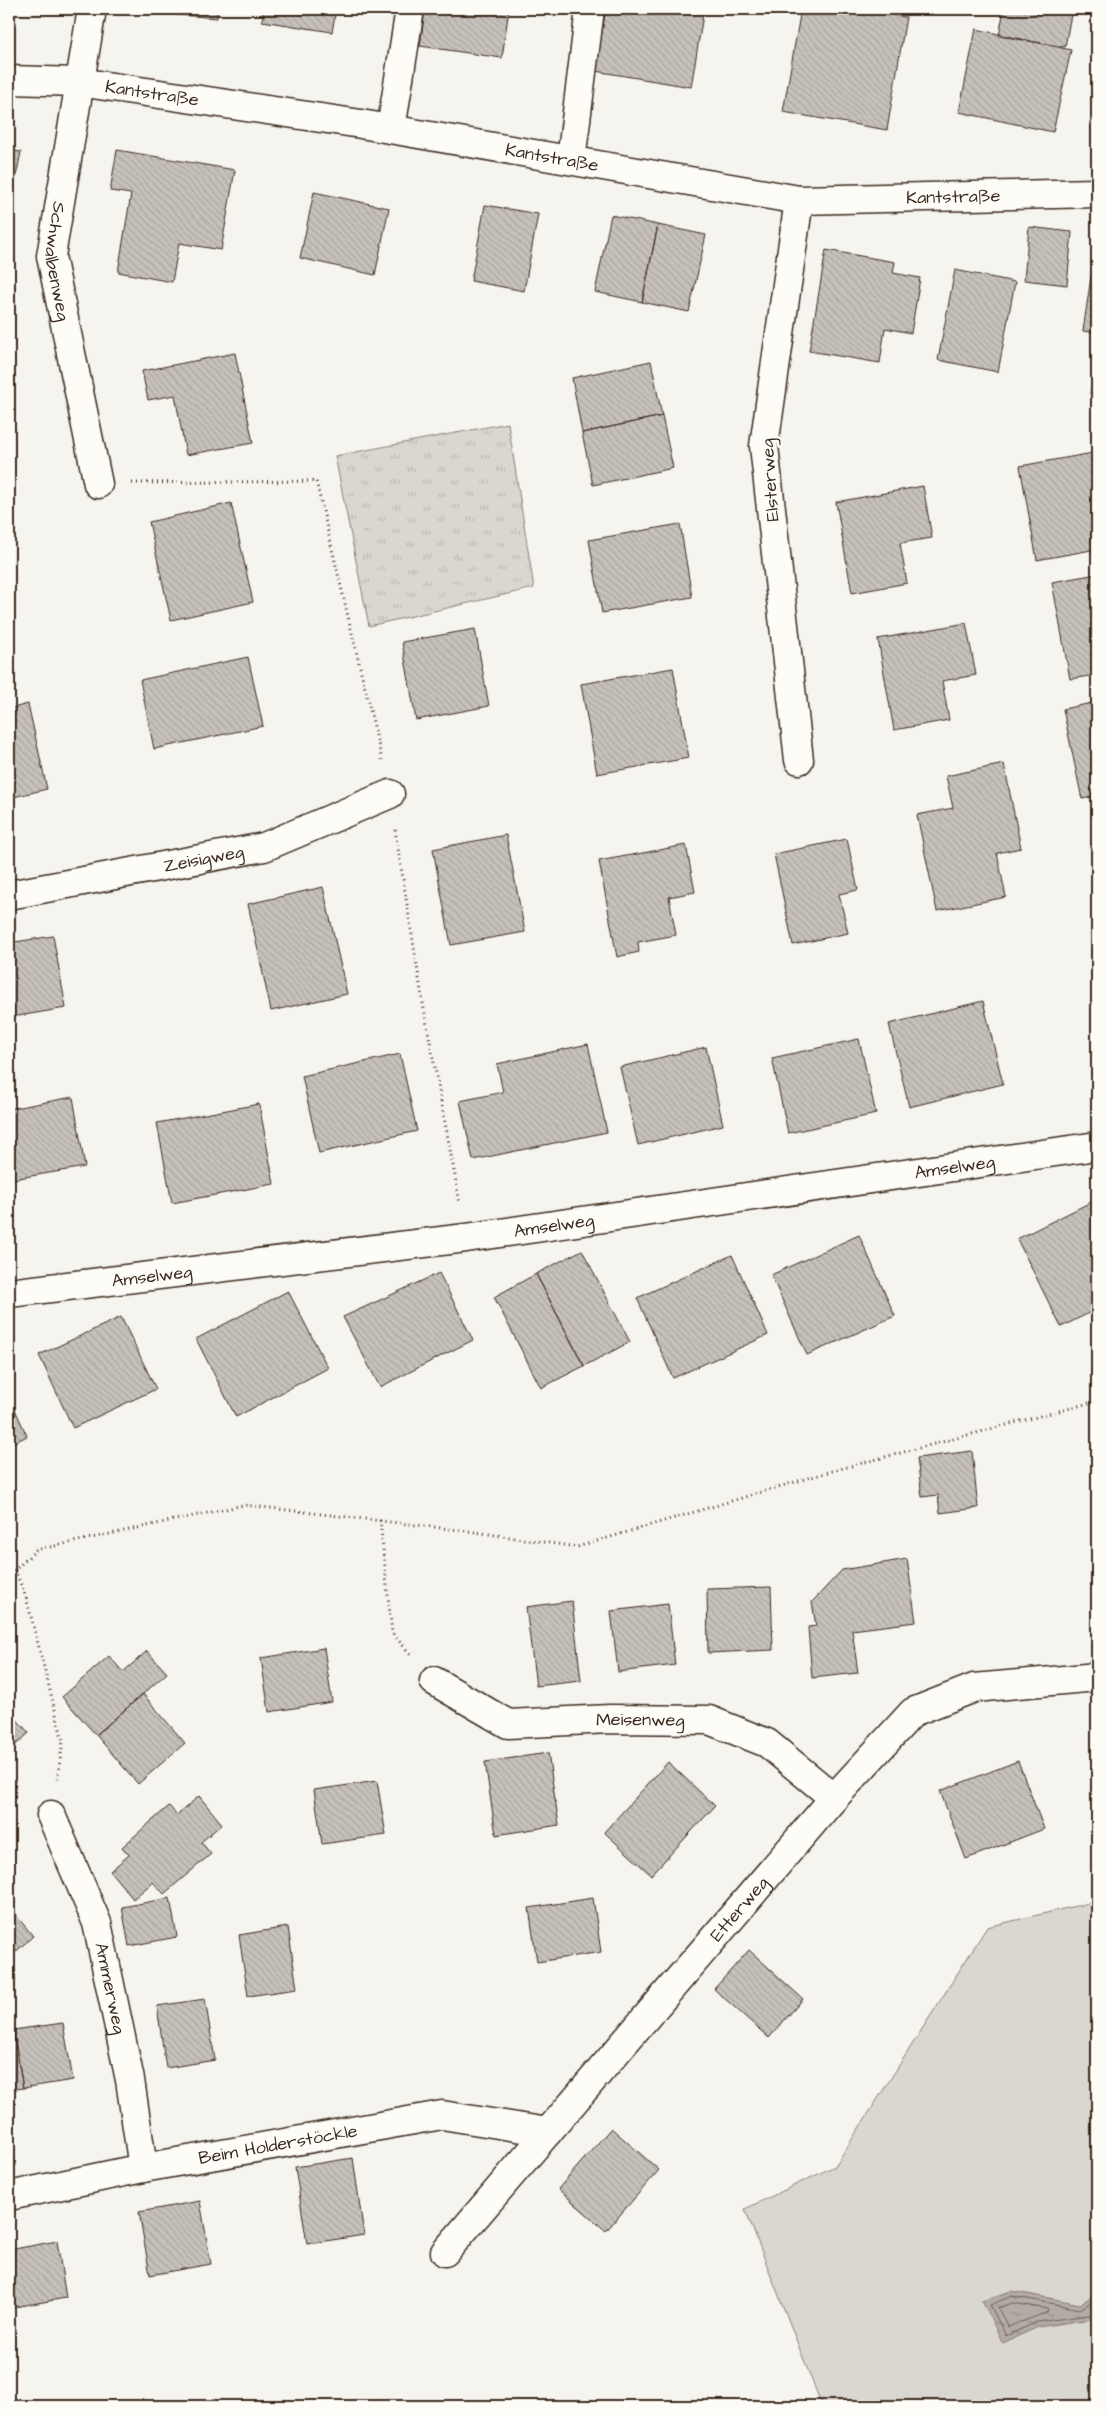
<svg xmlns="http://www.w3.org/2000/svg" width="1106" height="2415" viewBox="0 0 1106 2415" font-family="'Architects Daughter',sans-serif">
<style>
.grass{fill:#dad6d0;stroke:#8a8077}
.park{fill:url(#park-tufts);stroke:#8a8077}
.water{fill:url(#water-ripples);stroke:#84786e}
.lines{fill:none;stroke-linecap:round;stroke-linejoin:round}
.shore{stroke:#6b5e54;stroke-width:1}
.building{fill:url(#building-back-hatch);stroke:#3b2a1e}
.minor-casing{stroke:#3b2a1e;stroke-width:31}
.path{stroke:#3b2a1e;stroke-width:3;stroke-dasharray:1 4;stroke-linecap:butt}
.minor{stroke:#fdfcf7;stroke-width:28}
.labels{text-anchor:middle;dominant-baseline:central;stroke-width:5;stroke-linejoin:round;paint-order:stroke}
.street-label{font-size:18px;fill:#3b2a1e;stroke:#fdfcf7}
</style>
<defs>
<pattern id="park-tufts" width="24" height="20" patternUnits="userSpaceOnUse" patternTransform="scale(1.25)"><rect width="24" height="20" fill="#dad6d0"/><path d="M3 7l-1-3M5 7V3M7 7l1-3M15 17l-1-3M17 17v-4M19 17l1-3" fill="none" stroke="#bcb8b2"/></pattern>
<pattern id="water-ripples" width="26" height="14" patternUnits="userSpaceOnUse" patternTransform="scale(1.25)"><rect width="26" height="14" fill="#b4aca4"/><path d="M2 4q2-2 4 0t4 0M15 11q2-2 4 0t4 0" fill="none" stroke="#948c85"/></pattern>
<pattern id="building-back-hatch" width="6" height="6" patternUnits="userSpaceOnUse" patternTransform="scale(1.25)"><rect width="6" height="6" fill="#c7c1bb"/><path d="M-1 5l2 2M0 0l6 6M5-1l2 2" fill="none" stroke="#aca6a0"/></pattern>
</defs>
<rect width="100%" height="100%" fill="#f5f4ee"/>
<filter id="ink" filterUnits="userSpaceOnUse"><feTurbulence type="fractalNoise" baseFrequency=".02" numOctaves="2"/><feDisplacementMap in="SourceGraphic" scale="10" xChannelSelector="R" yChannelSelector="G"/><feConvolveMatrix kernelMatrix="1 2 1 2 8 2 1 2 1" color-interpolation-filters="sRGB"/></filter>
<g filter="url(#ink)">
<path class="grass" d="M1097,1901v505h-275l-77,-197 90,-43 152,-239z"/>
<path class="park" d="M508,423l26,165 -165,38 -34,-170z"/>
<path class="water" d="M1011,2291l69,13 17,-11v25l-59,9 -35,16 -21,-42z"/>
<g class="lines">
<path class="shore" d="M1097,2299l-17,10 -68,-13 -22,9 16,31 31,-14 60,-8
M1013,2303l34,6 1,3 -40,15 -10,-19z"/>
</g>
<path class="building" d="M143,9h75l-1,9 -74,-6z
M264,9h72l-4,23 -70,-11z
M425,9h84l-7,49 -82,-12z
M606,9h98l-13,78 -96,-16z
M801,9h57l48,8 -19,113 -104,-18z
M858,9h28l-1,4z
M1004,9h68l-7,38 -66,-11z
M976,29l95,21 -18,82 -94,-20z
M9,150l12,2 -12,59z
M117,150l118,20 -14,80 -42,-7 -7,39 -54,-10 13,-78 -21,-3z
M314,192l75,16 -14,67 -75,-17z
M485,205l53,9 -14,77 -53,-10z
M611,215l47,10 -16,77 -47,-10z
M658,225l48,10 -17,77 -47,-10z
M1029,227l43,5 -5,53 -43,-5z
M826,250l69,12 -2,11 27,5 -9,55 -26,-5 -5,35 -71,-12z
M955,270l60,12 -17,90 -60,-12z
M1092,270l5,1v62l-14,-2z
M1097,350v45l-7,-1z
M235,353l18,90 -67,12 -11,-60 -27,5 -6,-29z
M651,361l11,55 -80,17 -10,-55z
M662,416l11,52 -80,17 -11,-52z
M1093,453l2,9h2v87l-60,11 -17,-94z
M923,486l9,52 -32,5 7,40 -55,10 -16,-91z
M231,503l22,99 -82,18 -22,-98z
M680,524l12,73 -90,16 -13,-73z
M1097,574v101l-27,4 -18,-97z
M966,623l10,52 -34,6 7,39 -55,10 -16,-91z
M475,629l14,77 -73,14 -14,-78z
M248,657l15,69 -109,23 -14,-69z
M673,668l16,90 -92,16 -16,-90z
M1097,702v94l-15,3 -19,-90z
M28,704l19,85 -38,9v-89z
M1004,764l17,84 -24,5 9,44 -69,14 -20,-96 36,-7 -7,-32z
M506,835l19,97 -74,13 -18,-96z
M847,839l11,51 -19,4 9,39 -55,12 -19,-91z
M686,845l9,47 -26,5 7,38 -38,7 1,10 -22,5 -18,-96z
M323,887l24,107 -76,17 -23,-107z
M53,936l13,72 -54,9 -3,-22v-52z
M983,1001l20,83 -94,23 -20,-83z
M859,1039l17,75 -88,19 -16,-75z
M588,1044l19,88 -134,28 -13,-59 43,-9 -6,-28z
M706,1047l17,78 -85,20 -18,-78z
M400,1054l17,77 -98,22 -17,-77z
M73,1097l12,70 -72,12 -4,-26v-44z
M259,1104l15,80 -102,19 -15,-80z
M1097,1199v110l-36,18 -44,-88z
M859,1235l36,81 -88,39 -36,-80z
M582,1250l48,92 -46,24 -48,-92z
M732,1255l36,80 -95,43 -36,-80z
M439,1273l34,67 -93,47 -37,-70z
M536,1274l48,92 -43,22 -47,-91z
M288,1291l40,77 -92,49 -40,-78z
M121,1317l35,72 -83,39 -34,-73z
M9,1396l18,40 -18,9z
M972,1451l6,57 -38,5 -2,-18 -16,2 -5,-39z
M907,1559l9,63 -64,8 6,43 -46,5 -4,-51 8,-1 -4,-24 30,-32z
M771,1587l2,63 -65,3 -1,-64z
M572,1601l9,80 -45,5 -10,-79z
M668,1604l7,61 -57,7 -7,-61z
M324,1648l8,54 -63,10 -8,-54z
M147,1651l20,22 -71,62 -34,-38 47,-41 14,16z
M143,1694l42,49 -47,41 -42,-49z
M9,1711l20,22 -20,18z
M548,1753l11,72 -63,10 -11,-73z
M1018,1761l26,68 -78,30 -26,-68z
M668,1762l47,44 -64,69 -47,-43z
M377,1781l9,54 -64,9 -8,-54z
M199,1796l23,28 -21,18 10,12 -47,40 -11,-12 -20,17 -23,-28 19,-16 -7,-8 47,-41 8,9z
M170,1898l7,39 -48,9 -7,-39z
M593,1898l8,54 -64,10 -8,-54z
M9,1907l24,29 -24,22z
M288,1927l9,62 -49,7 -9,-61z
M749,1950l54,49 -34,39 -55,-49z
M205,1999l10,61 -49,8 -9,-62z
M63,2023l10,57 -50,8 -10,-58z
M13,2030l10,58 -14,2v-59z
M611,2128l48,42 -53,61 -48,-42z
M353,2158l11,77 -57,9 -12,-77z
M200,2201l11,63 -61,11 -11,-63z
M57,2241l9,57 -57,10v-58z"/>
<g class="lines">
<g class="minor-casing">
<g id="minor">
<path id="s1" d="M92,9l-41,247 47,228"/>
<path id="s2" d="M9,80l70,2 282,42 438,76 298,-7"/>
<path d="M391,129l19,-120"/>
<path d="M571,160l19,-151"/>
<path d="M799,760l-35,-314 35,-246"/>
<path id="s3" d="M9,895l255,-48 126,-53"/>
<path id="s4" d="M9,1293l457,-55 631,-92"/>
<path id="s5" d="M434,1681l74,43 102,-5 99,1 58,23 67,55"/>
<path id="s6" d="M51,1815l46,108 33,157 13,88"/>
<path id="s7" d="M9,2196l134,-28 299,-53 106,17"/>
<path id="s8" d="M445,2252l389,-454 79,-86 61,-24 123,-11"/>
</g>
</g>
<path class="path" d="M132,483l184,-2 66,279
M395,830l29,179 36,194
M380,1520l12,113 20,23
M15,1570l11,27 37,144 -6,39
M9,1573l6,-3 21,-20 208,-45 224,26 109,16 255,-76 265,-70"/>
<use href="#minor" class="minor"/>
</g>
</g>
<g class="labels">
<g class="street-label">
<text stroke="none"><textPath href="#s2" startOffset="144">Kantstraße</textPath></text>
<text stroke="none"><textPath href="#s2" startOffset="549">Kantstraße</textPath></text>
<text stroke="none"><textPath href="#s2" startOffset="954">Kantstraße</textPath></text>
<text stroke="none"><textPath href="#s1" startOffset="256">Schwalbenweg</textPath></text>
<text transform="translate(770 480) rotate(-94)">Elsterweg</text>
<text stroke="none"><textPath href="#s3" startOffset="198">Zeisigweg</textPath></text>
<text stroke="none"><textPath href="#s4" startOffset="954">Amselweg</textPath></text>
<text stroke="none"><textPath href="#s4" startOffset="549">Amselweg</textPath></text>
<text stroke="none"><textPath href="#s4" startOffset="144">Amselweg</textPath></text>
<text stroke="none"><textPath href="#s5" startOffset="218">Meisenweg</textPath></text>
<text stroke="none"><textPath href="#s8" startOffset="452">Etterweg</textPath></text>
<text stroke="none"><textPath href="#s6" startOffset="184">Ammerweg</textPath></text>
<text stroke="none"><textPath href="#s7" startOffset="274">Beim Holderstöckle</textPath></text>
</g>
</g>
<rect width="1106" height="2415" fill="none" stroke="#fdfcf7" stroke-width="30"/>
<rect x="15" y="15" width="1076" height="2385" fill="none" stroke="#3b2a1e" stroke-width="2" filter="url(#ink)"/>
</svg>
